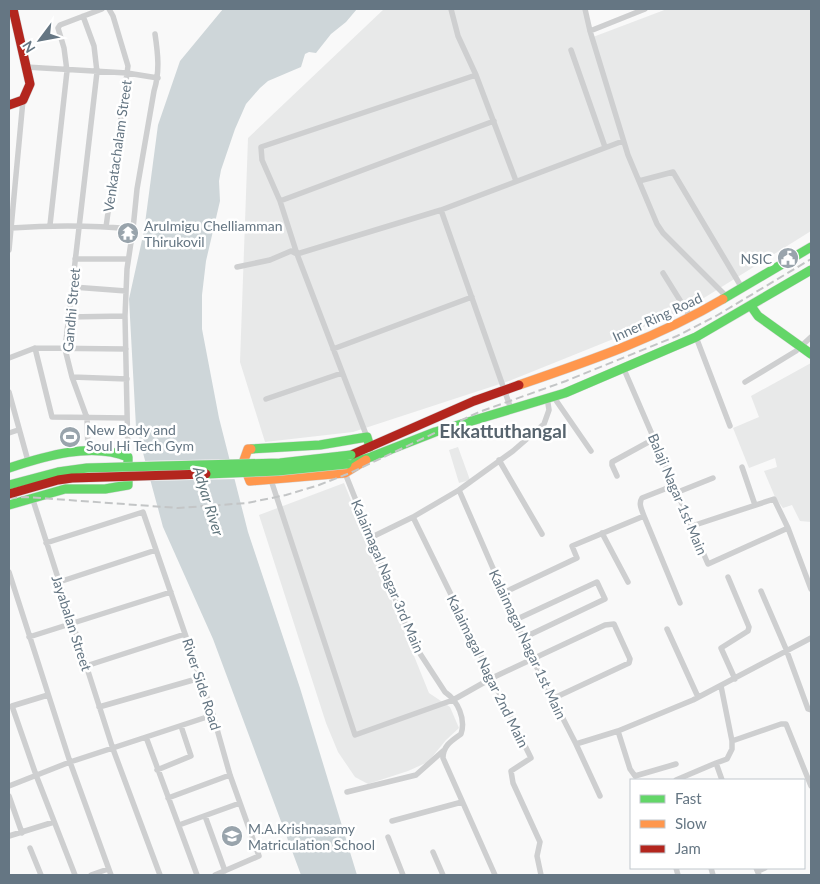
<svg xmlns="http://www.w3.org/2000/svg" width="820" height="884" viewBox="0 0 820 884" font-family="Lato,sans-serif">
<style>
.built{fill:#e8e9e9}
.water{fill:#ced6d9}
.pier{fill:#f9f9f9}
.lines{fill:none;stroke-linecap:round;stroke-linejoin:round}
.fast-casing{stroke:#d5d6d7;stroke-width:10}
.slow-casing{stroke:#d5d6d7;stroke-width:10}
.jam-casing{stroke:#d5d6d7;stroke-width:10}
.street{stroke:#cecfd0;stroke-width:5.5}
.fast{stroke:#63d668;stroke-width:9}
.slow{stroke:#ff974d;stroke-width:9}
.jam{stroke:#b3261e;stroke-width:9}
.rail{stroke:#c3c5c6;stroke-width:2;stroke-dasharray:8 4;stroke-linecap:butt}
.fast-bridge-casing{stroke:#d5d6d7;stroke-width:10;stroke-linecap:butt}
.jam-bridge-casing{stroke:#d5d6d7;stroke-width:10;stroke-linecap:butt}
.fast-bridge{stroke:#63d668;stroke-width:9}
.jam-bridge{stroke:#b3261e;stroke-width:9}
.labels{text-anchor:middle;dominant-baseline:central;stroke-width:5;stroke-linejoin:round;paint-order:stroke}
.street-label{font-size:14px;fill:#657683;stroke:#fff}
.poi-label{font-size:14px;fill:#657683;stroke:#fff;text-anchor:start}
.water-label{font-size:15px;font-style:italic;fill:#60757c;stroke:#fff}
.district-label{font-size:19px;font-weight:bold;fill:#57646e;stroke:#fff}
</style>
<rect width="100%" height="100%" fill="#f9f9f9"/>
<path class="built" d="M384,9h200l9,28 74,-28h144v222l-128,80 -174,70 -156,51 -88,10 -25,-80 8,-224z
M811,363v159l-11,-1 -8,-16 -9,3 -8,-11 -11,-26 13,-4 -2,-9 -26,10 -16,-40 26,-11 -8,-21z
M458,447l12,33 -11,3 -10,-33z
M344,483l85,210 21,14 9,21 -13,12 -18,22 -20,9 -40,13 -13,-7 -17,-25 -12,-29 -67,-208z"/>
<path class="water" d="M223,9h134l-11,13 -15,12 -15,19 -7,-1 -4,2 -4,13 -33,14 -8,7 -14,16 -11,25 -14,41 -2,11 1,20 -14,60 -4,34v34l17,89 29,114 52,156 57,187h-56l-88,-236 -50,-112 -27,-100 -7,-128 15,-68 14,-106 22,-64z"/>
<path class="pier" d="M232,459l5,20 -89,2 -6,-20z"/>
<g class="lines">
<g class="fast-casing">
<path id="fast" d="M723,299l88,-52
M751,306l7,10 53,38
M251,449l69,-4 47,-8 3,10
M347,464l24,-7 64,-25 130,-39 131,-56 115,-67
M9,468c36,-12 83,-26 119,-11v28l-23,4h-40l-56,16"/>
</g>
<g class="slow-casing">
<path id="slow" d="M519,385c70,-24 140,-48 204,-86
M251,449h-3l-5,14 7,18 95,-8 21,-13"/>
</g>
<g class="jam-casing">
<path id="jam" d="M9,105l14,-5 7,-16 -17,-75
M351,455l123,-54 45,-16"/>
</g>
<path class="street" d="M451,9l7,27 18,39 40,106
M585,9l5,22 38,124 29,69 6,9 64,64
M83,16l11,30 3,26 -32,277 7,28 15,41 1,33
M590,31l55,-22
M571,50l34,97
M26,67l101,6 31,5
M476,75l-215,72 1,13 18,41 214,-80
M639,181l34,-9 69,116
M280,201l17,53
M441,210l70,199
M50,225l17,-154 -3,-23 -6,-20 2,-3 42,-16
M106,227l22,-161 -15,-50 -4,-7
M11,228c41,-3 81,-3 122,1
M9,250l14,-150
M75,259h52
M237,267l33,-7 21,-9 6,3
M663,273l28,45
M73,287l53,4
M68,317l57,-1
M696,337l34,89
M35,348l17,69 75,1
M333,349l139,-52
M9,358l26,-10 91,1
M623,367l85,197 80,-36 23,61
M72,377l55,2
M745,382l51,-31 15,-14
M9,392l19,69
M553,396l38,55
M266,399l76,-26
M9,433l9,-3
M367,437l-70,-183 144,-44 182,-69
M128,457l-3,-141 2,-47 6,-40 4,-40 17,-98c6,-19 4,-37 1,-57
M499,460l43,74
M742,467l13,38
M345,473l62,155 10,21 28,43c13,9 21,27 16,42 -10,7 -18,12 -18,24l52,117
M617,476l-5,-11v-3l42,-23
M271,480l84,255 98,-35 39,-22 113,-53 9,-1 16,35 -1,4 -77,36
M459,490l73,168 44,86 24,52
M678,492l35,-14
M32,497l81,252 47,126
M644,516l36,87
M413,517l118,241 -20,13 2,12 27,59 -3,14 4,19
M692,526l82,-27 14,29
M602,533l26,49
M372,537l41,-20 46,-27 54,-39 31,-27 5,-14 -2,-13
M46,543l97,-31 70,203 17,60 29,81 -44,19
M9,572l61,190 41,113
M728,577l21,50 -1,4 -27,17 14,31
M59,582l97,-32
M761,591l25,58 22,60 3,1
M503,593l74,-35 -5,-12 72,-30c-2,-6 -6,-12 -2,-18l33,-13
M515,620l82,-38 8,17 -82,39
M667,629l31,68
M29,637l142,-45
M86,666l99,-32
M721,686l11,55v8l-5,10 -11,4 6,17
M48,695l-36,11 24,69 39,100
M99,707l101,-29
M618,731l12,38 5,7 41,-12
M146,737l51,138
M732,741l49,-17h5l25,62
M576,744l42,-13 75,-31 118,-62
M157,770l34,-14 -10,-30
M676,780l40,-17
M9,786l61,-24 143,-47
M347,792l69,-17 27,-24
M9,796l13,37
M168,798l62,-23
M205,816l20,55
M392,821l70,-19
M179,825l61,-22
M9,836l45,-14
M388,837l15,38
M30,848l11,27
M433,852l10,23
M676,868l2,7
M711,868l2,7
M756,868l3,7
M758,871l7,-3
M91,875l17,-6"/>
<use href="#fast" class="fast"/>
<use href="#slow" class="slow"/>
<use href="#jam" class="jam"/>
<path class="rail" d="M9,498l18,-1 151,11 69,-5 39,-8 33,-10 31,-12 129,-61 87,-31 111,-45 39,-20 95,-57"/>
<g class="fast-bridge-casing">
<path id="fast-bridge" d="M206,474l72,-3 69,-7
M9,485l49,-13 29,-4 193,-5 71,-8"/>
</g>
<g class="jam-bridge-casing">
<path id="jam-bridge" d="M9,494l49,-14 14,-2 134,-4"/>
</g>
<use href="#fast-bridge" class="fast-bridge"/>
<use href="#jam-bridge" class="jam-bridge"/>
</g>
<defs>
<g id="temple-disc" transform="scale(1.125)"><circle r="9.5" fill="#99a4ac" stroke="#fff"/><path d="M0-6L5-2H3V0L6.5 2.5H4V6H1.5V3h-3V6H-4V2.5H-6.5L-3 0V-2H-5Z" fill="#fff"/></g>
<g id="civic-disc" transform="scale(1.125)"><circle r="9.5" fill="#99a4ac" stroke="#fff"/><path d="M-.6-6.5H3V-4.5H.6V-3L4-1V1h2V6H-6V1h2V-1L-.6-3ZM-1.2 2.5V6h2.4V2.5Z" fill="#fff"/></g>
<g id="stadium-disc" transform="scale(1.125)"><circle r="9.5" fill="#99a4ac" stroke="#fff"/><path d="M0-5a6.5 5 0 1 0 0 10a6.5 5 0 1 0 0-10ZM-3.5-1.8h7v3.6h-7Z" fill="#fff"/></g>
<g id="school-disc" transform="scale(1.125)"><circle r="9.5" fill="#99a4ac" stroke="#fff"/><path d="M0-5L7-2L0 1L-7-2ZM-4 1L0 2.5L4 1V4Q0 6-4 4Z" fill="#fff"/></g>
</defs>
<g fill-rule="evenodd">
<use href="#temple-disc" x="128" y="233"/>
<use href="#civic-disc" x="788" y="258"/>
<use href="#stadium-disc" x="70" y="437"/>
<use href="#school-disc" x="232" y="836"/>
</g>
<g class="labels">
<g class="street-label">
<text transform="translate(117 146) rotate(-82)">Venkatachalam Street</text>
<text transform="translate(71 310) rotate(-85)">Gandhi Street</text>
<text transform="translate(657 317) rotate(-25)">Inner Ring Road</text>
<text transform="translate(678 494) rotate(67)">Balaji Nagar 1st Main</text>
<text transform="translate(388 576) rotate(67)">Kalaimagal Nagar 3rd Main</text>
<text transform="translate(72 623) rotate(72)">Jayabalan Street</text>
<text transform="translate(528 644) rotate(65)">Kalaimagal Nagar 1st Main</text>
<text transform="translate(488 671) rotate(64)">Kalaimagal Nagar 2nd Main</text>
<text transform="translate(202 684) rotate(72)">River Side Road</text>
</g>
<g class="poi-label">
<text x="144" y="225">Arulmigu Chelliamman<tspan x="144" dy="16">Thirukovil</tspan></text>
<text x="772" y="258" text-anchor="end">NSIC</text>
<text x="86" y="429">New Body and<tspan x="86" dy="16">Soul Hi Tech Gym</tspan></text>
<text x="248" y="828">M.A.Krishnasamy<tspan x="248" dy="16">Matriculation School</tspan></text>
</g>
<g class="water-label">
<text transform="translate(209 501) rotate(73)">Adyar River</text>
</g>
<g class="district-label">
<text x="503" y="430">Ekkattuthangal</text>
</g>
</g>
<rect width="820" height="884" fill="none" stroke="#657683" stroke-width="20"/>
<rect x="630" y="779" width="175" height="90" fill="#ffffff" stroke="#c1c8cd"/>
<rect x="640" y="795" width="25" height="8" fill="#63d668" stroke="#c1c8cd"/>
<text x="675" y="804" font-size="15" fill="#657683">Fast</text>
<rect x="640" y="820" width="25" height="8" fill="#ff974d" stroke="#c1c8cd"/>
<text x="675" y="829" font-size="15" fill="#657683">Slow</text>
<rect x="640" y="845" width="25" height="8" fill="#b3261e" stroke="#c1c8cd"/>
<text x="675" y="854" font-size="15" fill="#657683">Jam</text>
<g transform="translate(40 40) rotate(238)" stroke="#ffffff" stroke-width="4" paint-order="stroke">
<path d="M0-4L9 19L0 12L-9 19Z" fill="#657683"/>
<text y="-8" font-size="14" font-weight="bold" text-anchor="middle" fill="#657683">N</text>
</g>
</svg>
